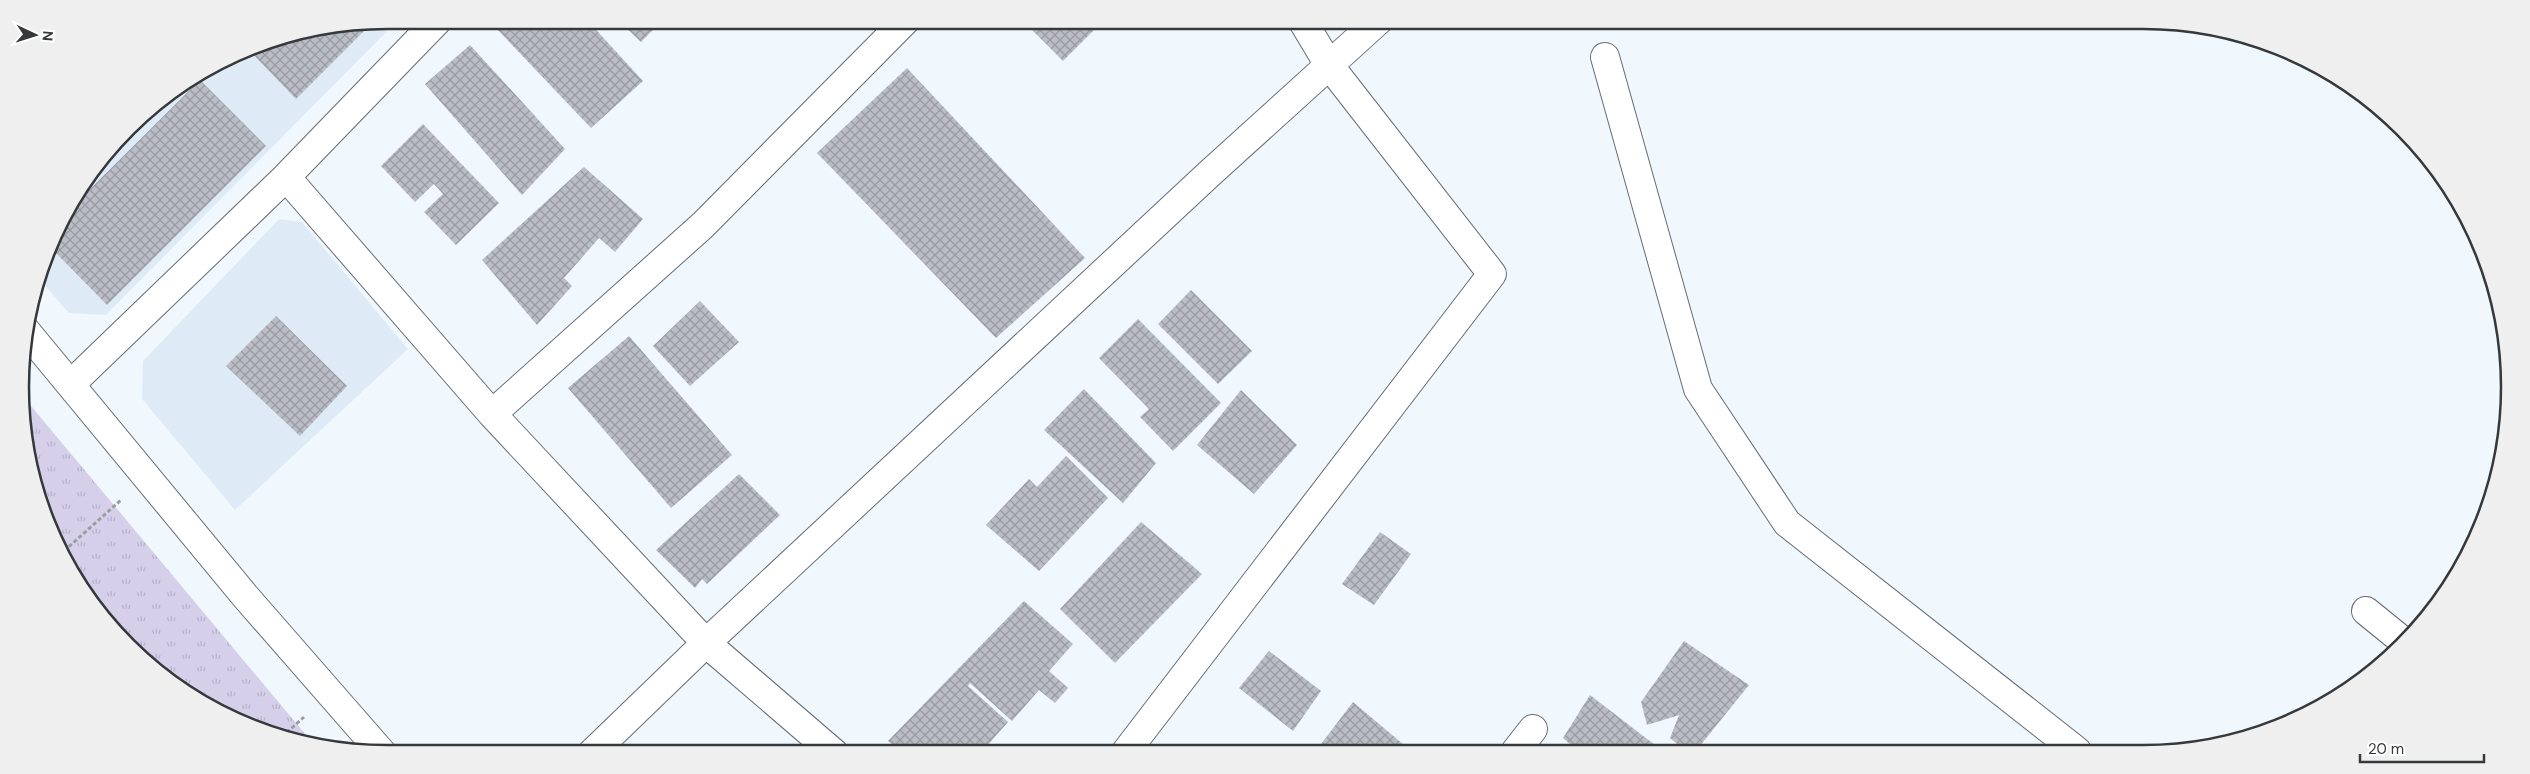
<svg xmlns="http://www.w3.org/2000/svg" width="2530" height="774" viewBox="0 0 2530 774" font-family="'DM Sans',sans-serif">
<style>
.built{fill:#deebf7}
.park{fill:url(#park-tufts)}
.building{fill:url(#building-cross-hatch)}
.lines{fill:none;stroke-linecap:round;stroke-linejoin:round}
.street-casing{stroke:#666c72;stroke-width:30}
.secondary-casing{stroke:#666c72;stroke-width:30}
.path{stroke:#989da1;stroke-width:3;stroke-dasharray:4 2.5;stroke-linecap:butt}
.street{stroke:#fff;stroke-width:28}
.secondary{stroke:#fff;stroke-width:28}
.rim{fill:none;stroke:#36393b;stroke-width:2.5}
</style>
<defs>
<pattern id="park-tufts" width="24" height="20" patternUnits="userSpaceOnUse" patternTransform="scale(1.25)"><rect width="24" height="20" fill="#d5cfea"/><path d="M3 7l-1-3M5 7V3M7 7l1-3M15 17l-1-3M17 17v-4M19 17l1-3" fill="none" stroke="#b7b2ca"/></pattern>
<pattern id="building-cross-hatch" width="8" height="8" patternUnits="userSpaceOnUse" patternTransform="scale(1.25)"><rect width="8" height="8" fill="#babdc5"/><path d="M0 0l8 8M0 8l8-8" fill="none" stroke="#989ba1"/></pattern>
</defs>
<rect width="100%" height="100%" fill="#f0f7fd"/>
<path class="built" d="M387,20h11l-292,295 -37,-2 -28,-32 17,-57 38,-61 49,-52 102,-63 69,-21z
M279,219l23,3 106,127 -173,161 -93,-111 1,-38z"/>
<path class="park" d="M21,394l295,353 -69,-21 -64,-34 -55,-45 -46,-56 -50,-109 -11,-71z"/>
<path class="building" d="M500,20h87l56,61 -52,47 -97,-102z
M618,20h45l-22,22z
M1022,20h74l4,4 -37,37z
M374,21l-78,78 -49,-51 69,-21z
M470,45l95,104 -43,46 -97,-111z
M907,68l178,190 -89,80 -179,-185z
M200,80l66,66 -159,159 -56,-57 7,-24 4,-7z
M423,124l76,79 -43,42 -32,-33 19,-18 -9,-10 -19,18 -34,-36z
M584,167l59,52 -28,33 -16,-14 -35,40 8,8 -35,39 -55,-65z
M1191,290l61,61 -34,33 -60,-60z
M700,301l39,41 -49,44 -37,-40z
M276,316l71,70 -47,50 -74,-70z
M1138,319l83,84 -48,48 -33,-34 9,-8 -50,-51z
M629,336l103,119 -61,53 -103,-120z
M1084,389l72,74 -33,40 -79,-73z
M1241,390l56,55 -43,49 -57,-49z
M1066,456l42,42 -69,73 -53,-46 43,-46 8,8z
M739,474l41,41 -73,69 -5,-5 -7,9 -39,-38z
M1141,522l61,52 -87,89 -55,-54z
M1380,532l31,22 -37,51 -32,-21z
M1024,601l49,43 -24,27 19,17 -13,15 -16,-13 -27,31 -42,-38 -2,3 40,36 -22,25 7,6h-91l-14,-12z
M1684,641l65,44 -54,67h-8l-17,-14 9,-23 -32,10 -6,-23z
M1269,651l52,40 -28,40 -54,-43z
M1590,695l74,57h-85l-16,-14z
M1353,702l57,48 -2,2h-93z"/>
<g class="lines">
<g class="street-casing">
<path id="street" d="M1605,57l93,332 89,134 290,228
M286,177l206,237 214,229 503,-469 170,-154
M71,384l215,-207 152,-157
M492,414l211,-189 203,-205
M2366,611l37,30
M1515,752l18,-23
M1125,753l367,-479 -163,-209 -27,-45
M591,754l115,-111 128,110"/>
</g>
<g class="secondary-casing">
<path id="secondary" d="M26,331l219,265 138,158"/>
</g>
<path class="path" d="M64,551l57,-51
M282,737l22,-20"/>
<use href="#street" class="street"/>
<use href="#secondary" class="secondary"/>
</g>
<path d="M0 0H2530V774H0ZM387 29H2143A358 358 0 0 1 2501 387V387A358 358 0 0 1 2143 745H387A358 358 0 0 1 29 387V387A358 358 0 0 1 387 29Z" fill="#efefef" fill-rule="evenodd"/>
<path class="rim" d="M387 29H2143A358 358 0 0 1 2501 387V387A358 358 0 0 1 2143 745H387A358 358 0 0 1 29 387V387A358 358 0 0 1 387 29Z"/>
<g transform="translate(35 35) rotate(94)" stroke="#ffffff" stroke-width="4" paint-order="stroke">
<path d="M0-4L9 19L0 12L-9 19Z" fill="#36393b"/>
<text y="-8" font-size="14" font-weight="bold" text-anchor="middle" fill="#36393b">N</text>
</g>
<path d="M2360 754v8h124v-8" fill="none" stroke="#36393b" stroke-width="2.5"/>
<text x="2368" y="754" font-size="15" fill="#36393b" stroke="#ffffff" stroke-width="4" paint-order="stroke">20 m</text>
</svg>
